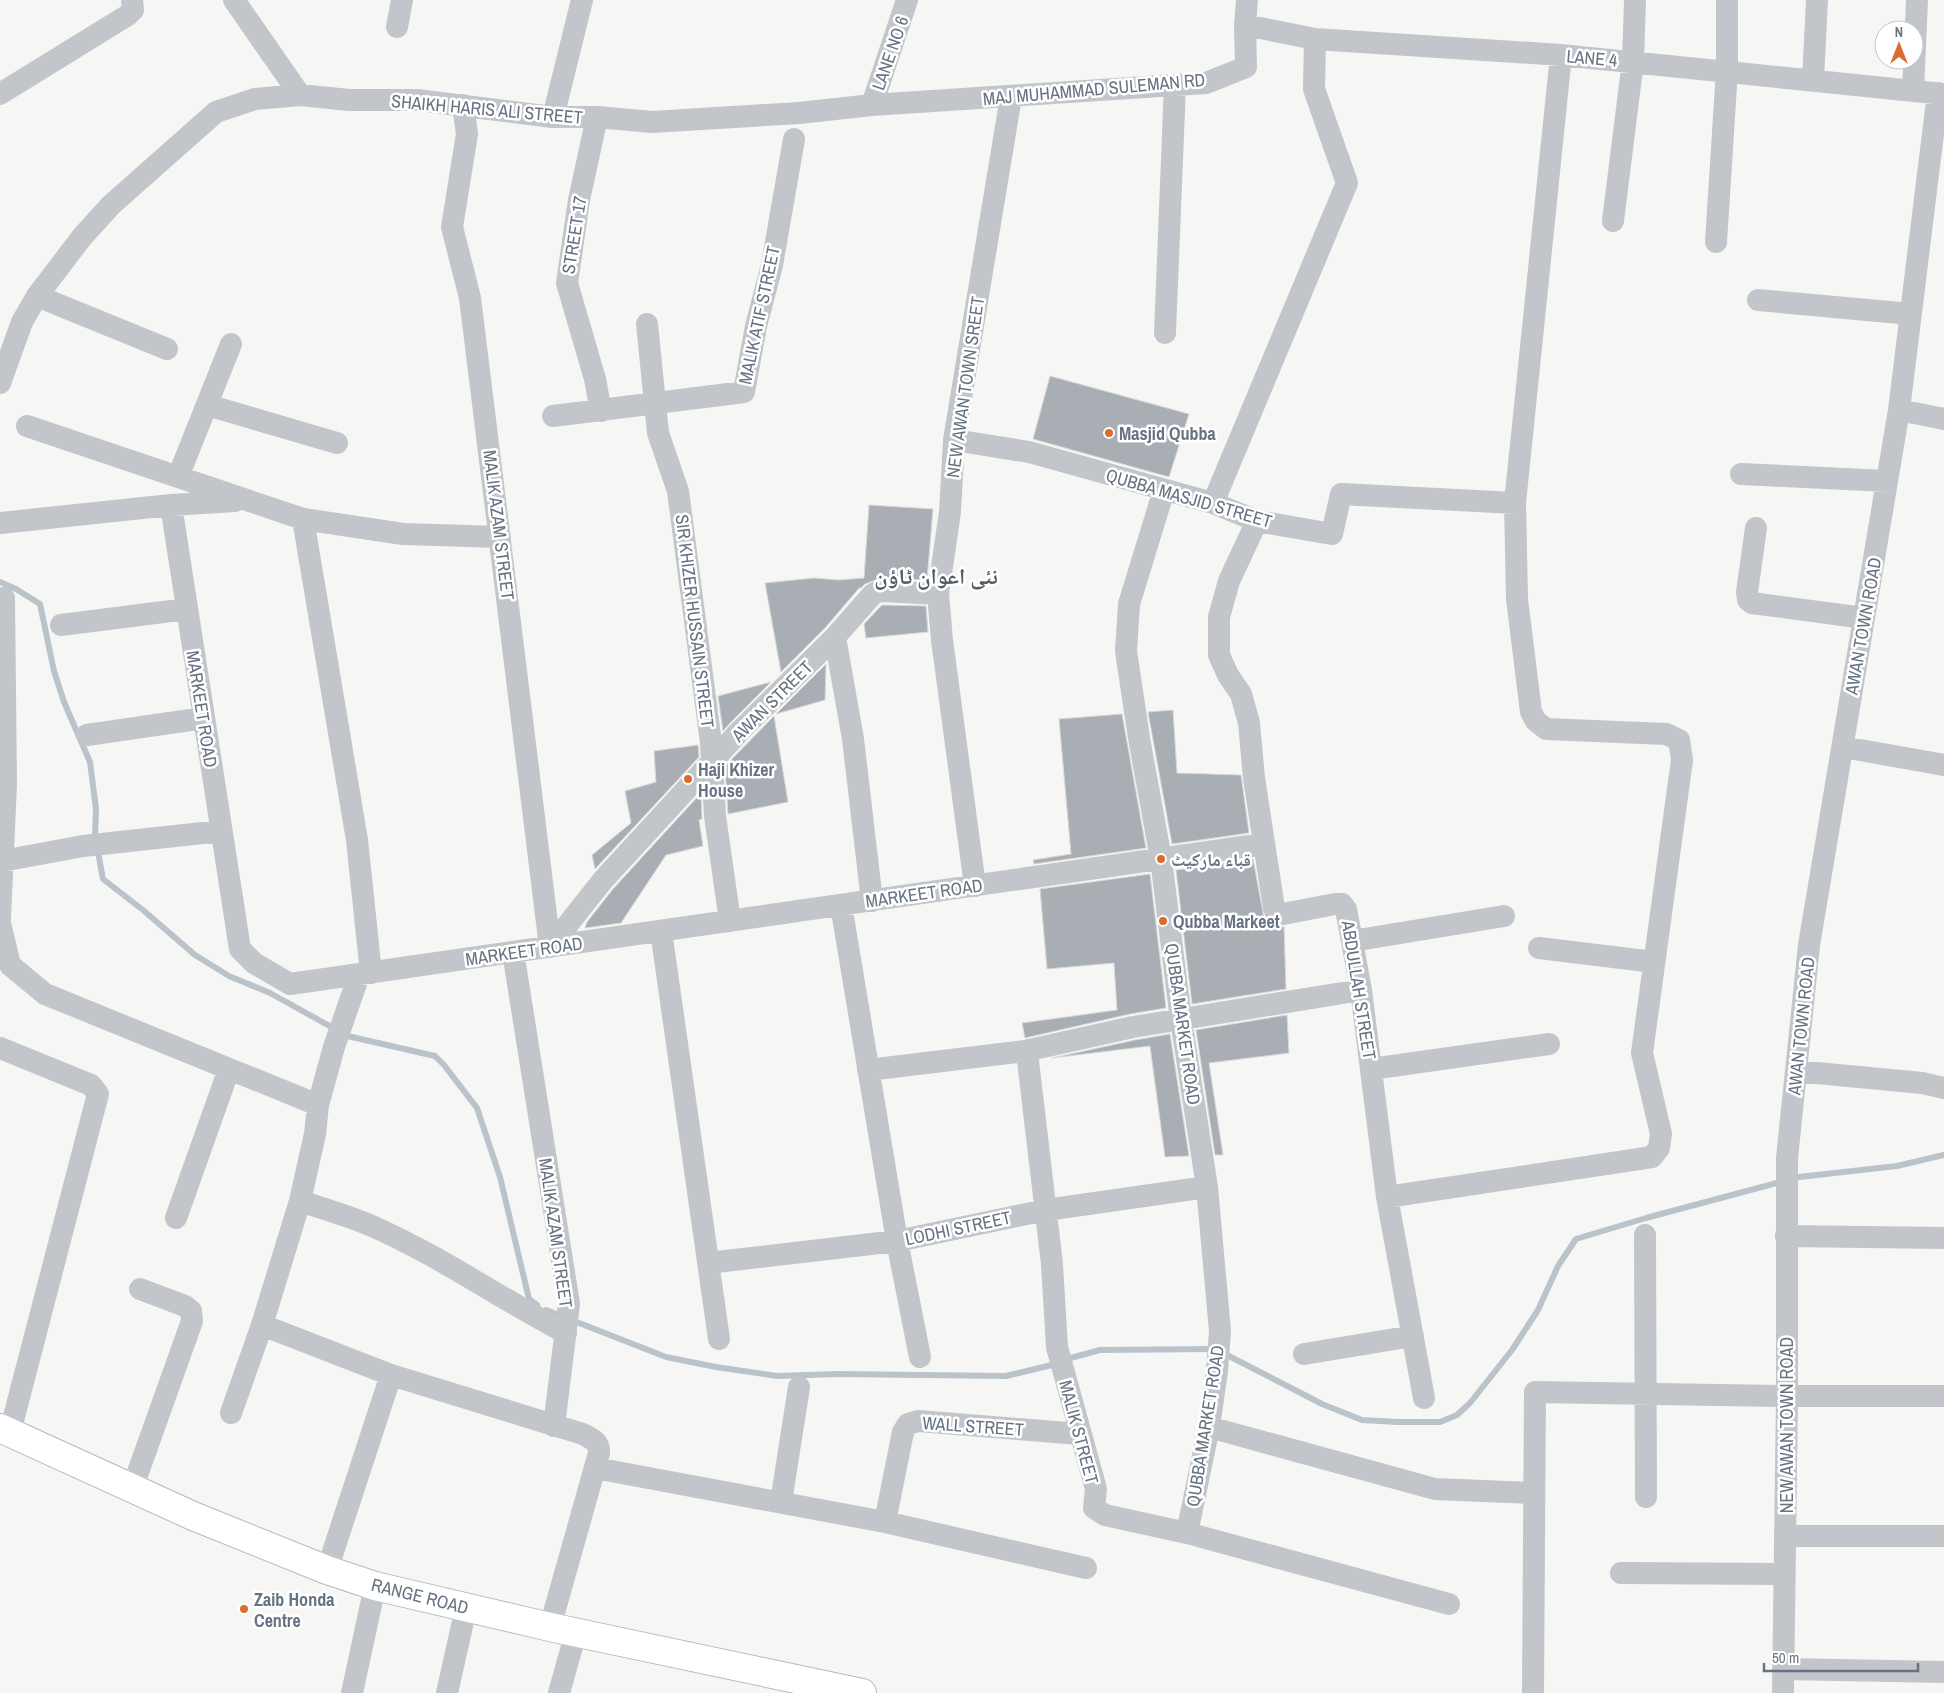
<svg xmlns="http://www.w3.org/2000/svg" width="1944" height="1693" viewBox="0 0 1944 1693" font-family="'Archivo Narrow','Noto Naskh Arabic',sans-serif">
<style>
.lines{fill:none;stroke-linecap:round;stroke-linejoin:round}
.stream{stroke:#bac3c9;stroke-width:6}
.building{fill:#a9aeb5;stroke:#d8d8d6}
.major-casing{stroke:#b5b9bd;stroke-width:30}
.minor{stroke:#c2c5c9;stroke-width:22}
.major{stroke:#fff;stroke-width:28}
.poi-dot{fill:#da6c31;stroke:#fff;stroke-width:2}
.labels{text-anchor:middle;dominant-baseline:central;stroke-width:5;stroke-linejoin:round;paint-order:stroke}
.street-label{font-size:18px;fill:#677383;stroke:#fff}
.poi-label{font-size:18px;font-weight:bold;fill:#677383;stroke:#fff;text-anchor:start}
.district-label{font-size:22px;font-weight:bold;fill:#555d68;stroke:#fff}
</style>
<rect width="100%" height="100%" fill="#f6f7f4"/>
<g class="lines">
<path class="stream" d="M0,582l16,7 24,15 14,67 10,31 26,60 6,47 -1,27 8,43 40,31 52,45 34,21 41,17 65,36
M343,1035l92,21 9,9 33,43 23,69 29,122 8,6
M546,1310l120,47 50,10 61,9 60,-2 169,2 46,-11 15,-6 33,-9 114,-1
M1223,1353l99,51 40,16 35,2h43l17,-7 13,-12 42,-53 26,-40 20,-44 18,-27 70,-21 153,-41 98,-11 47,-11"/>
</g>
<path class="building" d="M1050,376l139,38 -20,63 -136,-38z
M869,505l64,4 -6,71 -46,-2 -16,6 -5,5v-2l-35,41 -44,44 -16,-89 49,-5 24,2 26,-2z
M882,605l44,1 2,26 -62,6 -2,-14z
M826,664l-1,36 -49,14z
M771,682l-40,40 -8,9 -5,-35z
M1173,710l4,63 64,2 8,58 -77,11 -24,-132z
M1122,714l24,134 -112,16 -1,-4 38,-6 -12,-135z
M774,716l14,86 -60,12 -3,-48z
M698,745l1,12 -104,112 -3,-14 39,-32 -6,-32 31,-9 -2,-31z
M701,793l1,26 -3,1 4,26 -37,9 -45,68 -36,5 2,-6 26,-33z
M1253,859l11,59 4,6 16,3 2,62 -94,15 -16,-134z
M1150,874l16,134 -36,6 -105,24 -3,-15 95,-13 -3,-47 -67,6 -7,-80z
M1287,1015l2,38 -80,10 14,92h-8l-19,-125z
M1170,1034l19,122 -24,1 -15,-111 -98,12 83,-18z"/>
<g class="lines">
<g class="major-casing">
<path id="major" d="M0,1428l193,88 134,54 48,16 175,41 312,66"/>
</g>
<path class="minor" d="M234,0l66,95
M1245,25l70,14 246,16 383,39
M397,27l5,-27
M1813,80l4,-80
M1913,90l4,-90
M0,94l128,-79 5,-5 -1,-10
M463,105l4,29 -15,93 18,71 80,649
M872,105l35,-105
M553,117l29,-117
M597,117l-18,83 -12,83 28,96 6,32
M1613,221l20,-160 2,-61
M1716,242l11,-172v-70
M37,296l130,53
M1758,300l153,14
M647,324l11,109 20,58 33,252 4,73 15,105
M1165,333l10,-248
M0,383l22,-61 15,-26 45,-59 29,-32 105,-93 39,-13 45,-4 49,5h68l136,17h44l55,5 147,-9 73,-8 334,-22 40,-16 -1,-42 2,-25
M207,405l130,38
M1899,410l45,9
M553,416l191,-24 12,-66 16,-61 22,-126
M27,426l276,93 100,15 97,3
M954,440l75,12 184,51 44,18 75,13 9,-40 174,9
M1741,474l146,7
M178,477l53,-133
M1164,490l-35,114 -3,47 13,87 22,121 20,161 26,167 13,144 -3,40 -8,56 -22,106
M1213,503l134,-320 -33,-94 1,-50
M171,505l69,444 14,14 36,21 973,-140
M303,519l54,321 14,133
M1257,521l-28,60 -10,36v38l9,20 13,19 8,29 5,55 20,130 2,5 7,1 52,-10h7l4,5 15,81 26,207 37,201
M0,523l171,-18 64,-4
M1756,528l-9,64 1,8 4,3 112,15
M61,625l126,-16
M835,637l18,102 19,162
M87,735l117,-17
M1843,747l101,18
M2,861l81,-15 138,-15
M975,886l-33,-246 -4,-46 12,-82 4,-72 57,-343
M841,905l56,336 23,116
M0,918l6,-134 -2,-186
M0,923l10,42 35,29 273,111
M661,931l58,408
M1352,941l152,-25
M550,947l53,-67 137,-149 95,-94 37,-42 5,-3 6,-1 55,3
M1539,948l115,14
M513,952l56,352 -15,122
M0,1048l91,37 7,9 -88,338
M1025,1051l3,10 24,203 5,83 39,142 -2,19 11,7 82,18 262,71
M1371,1069l178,-25
M868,1070l157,-19 108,-24 228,-37
M1796,1071l126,12 22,5
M1387,1197l265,-40 7,-9 2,-14 -19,-81 40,-293 -3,-20 -13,-6 -120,-5 -10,-8 -5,-9 -14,-113 -2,-96 46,-448
M300,1201c24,8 49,15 72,25 68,30 129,73 194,107
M176,1218l53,-149
M1645,1235l1,262
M1786,1236l158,2
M708,1263l189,-22 149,-31 161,-23
M262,1325l129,50 192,59c9,5 17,8 16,19l-49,174
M1304,1354l109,-18
M231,1413l31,-88 38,-124 15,-67 3,-29 16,-58 25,-72
M1209,1427l226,62 99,4
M595,1468l290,54 201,46
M132,1489l60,-168 -1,-10 -6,-5 -45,-17
M781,1502l18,-115
M885,1522l18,-90 5,-8 10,-3 162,13
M1785,1536h159
M327,1570l64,-195
M1621,1573l163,1
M1783,1669l161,3
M352,1693l23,-107
M447,1693l19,-85
M559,1693l17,-61
M1533,1693l2,-301 252,4h157
M1783,1693l4,-297v-238l22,-213 90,-535 39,-317"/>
<use href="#major" class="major"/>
</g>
<g class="poi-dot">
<circle cx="1109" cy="433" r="5"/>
<circle cx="688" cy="779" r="5"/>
<circle cx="1161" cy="859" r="5"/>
<circle cx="1163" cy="921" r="5"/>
<circle cx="244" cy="1609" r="5"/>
</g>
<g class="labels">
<g class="street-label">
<text transform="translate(890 53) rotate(-71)">LANE NO 6</text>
<text transform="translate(1592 58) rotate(5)">LANE 4</text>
<text transform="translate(1094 89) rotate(-5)">MAJ MUHAMMAD SULEMAN RD</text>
<text transform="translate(487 109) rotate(5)">SHAIKH HARIS ALI STREET</text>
<text transform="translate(574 235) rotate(-81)">STREET 17</text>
<text transform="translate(759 315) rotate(-78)">MALIK ATIF STREET</text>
<text transform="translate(965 387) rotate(-82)">NEW AWAN TOWN SREET</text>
<text transform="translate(1189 498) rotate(16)">QUBBA MASJID STREET</text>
<text transform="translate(499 525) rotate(83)">MALIK AZAM STREET</text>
<text transform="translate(695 621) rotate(83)">SIR KHIZER HUSSAIN STREET</text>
<text transform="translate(1863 626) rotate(-80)">AWAN TOWN ROAD</text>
<text transform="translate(772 701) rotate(-45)">AWAN STREET</text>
<text transform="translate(202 709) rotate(81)">MARKEET ROAD</text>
<text transform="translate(924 893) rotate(-8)">MARKEET ROAD</text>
<text transform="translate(524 951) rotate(-8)">MARKEET ROAD</text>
<text transform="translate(1359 990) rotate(81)">ABDULLAH STREET</text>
<text transform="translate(1183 1024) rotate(82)">QUBBA MARKET ROAD</text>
<text transform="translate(1801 1026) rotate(-84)">AWAN TOWN ROAD</text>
<text transform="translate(958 1228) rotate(-12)">LODHI STREET</text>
<text transform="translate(556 1233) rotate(82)">MALIK AZAM STREET</text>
<text transform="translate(1786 1425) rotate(-90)">NEW AWAN TOWN ROAD</text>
<text transform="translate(973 1426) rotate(4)">WALL STREET</text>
<text transform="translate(1205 1426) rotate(-81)">QUBBA MARKET ROAD</text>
<text transform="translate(1079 1432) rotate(75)">MALIK STREET</text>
<text transform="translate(420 1596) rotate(14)">RANGE ROAD</text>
</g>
<g class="poi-label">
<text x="1119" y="433">Masjid Qubba</text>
<text x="698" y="769">Haji Khizer<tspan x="698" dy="21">House</tspan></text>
<text x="1171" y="859">قباء مارکیٹ</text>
<text x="1173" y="921">Qubba Markeet</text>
<text x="254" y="1599">Zaib Honda<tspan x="254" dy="21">Centre</tspan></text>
</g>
<g class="district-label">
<text x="936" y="576">نئی اعوان ٹاؤن</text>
</g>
</g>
<g transform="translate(1899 45)"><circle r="24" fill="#ffffff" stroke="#c2c7cd"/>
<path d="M0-4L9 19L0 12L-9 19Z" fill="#da6c31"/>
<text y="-8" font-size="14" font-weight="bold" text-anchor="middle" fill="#677383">N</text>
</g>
<path d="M1764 1663v8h154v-8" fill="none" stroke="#677383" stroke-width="2.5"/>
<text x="1772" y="1663" font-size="15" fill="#677383" stroke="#ffffff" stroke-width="4" paint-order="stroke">50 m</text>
</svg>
